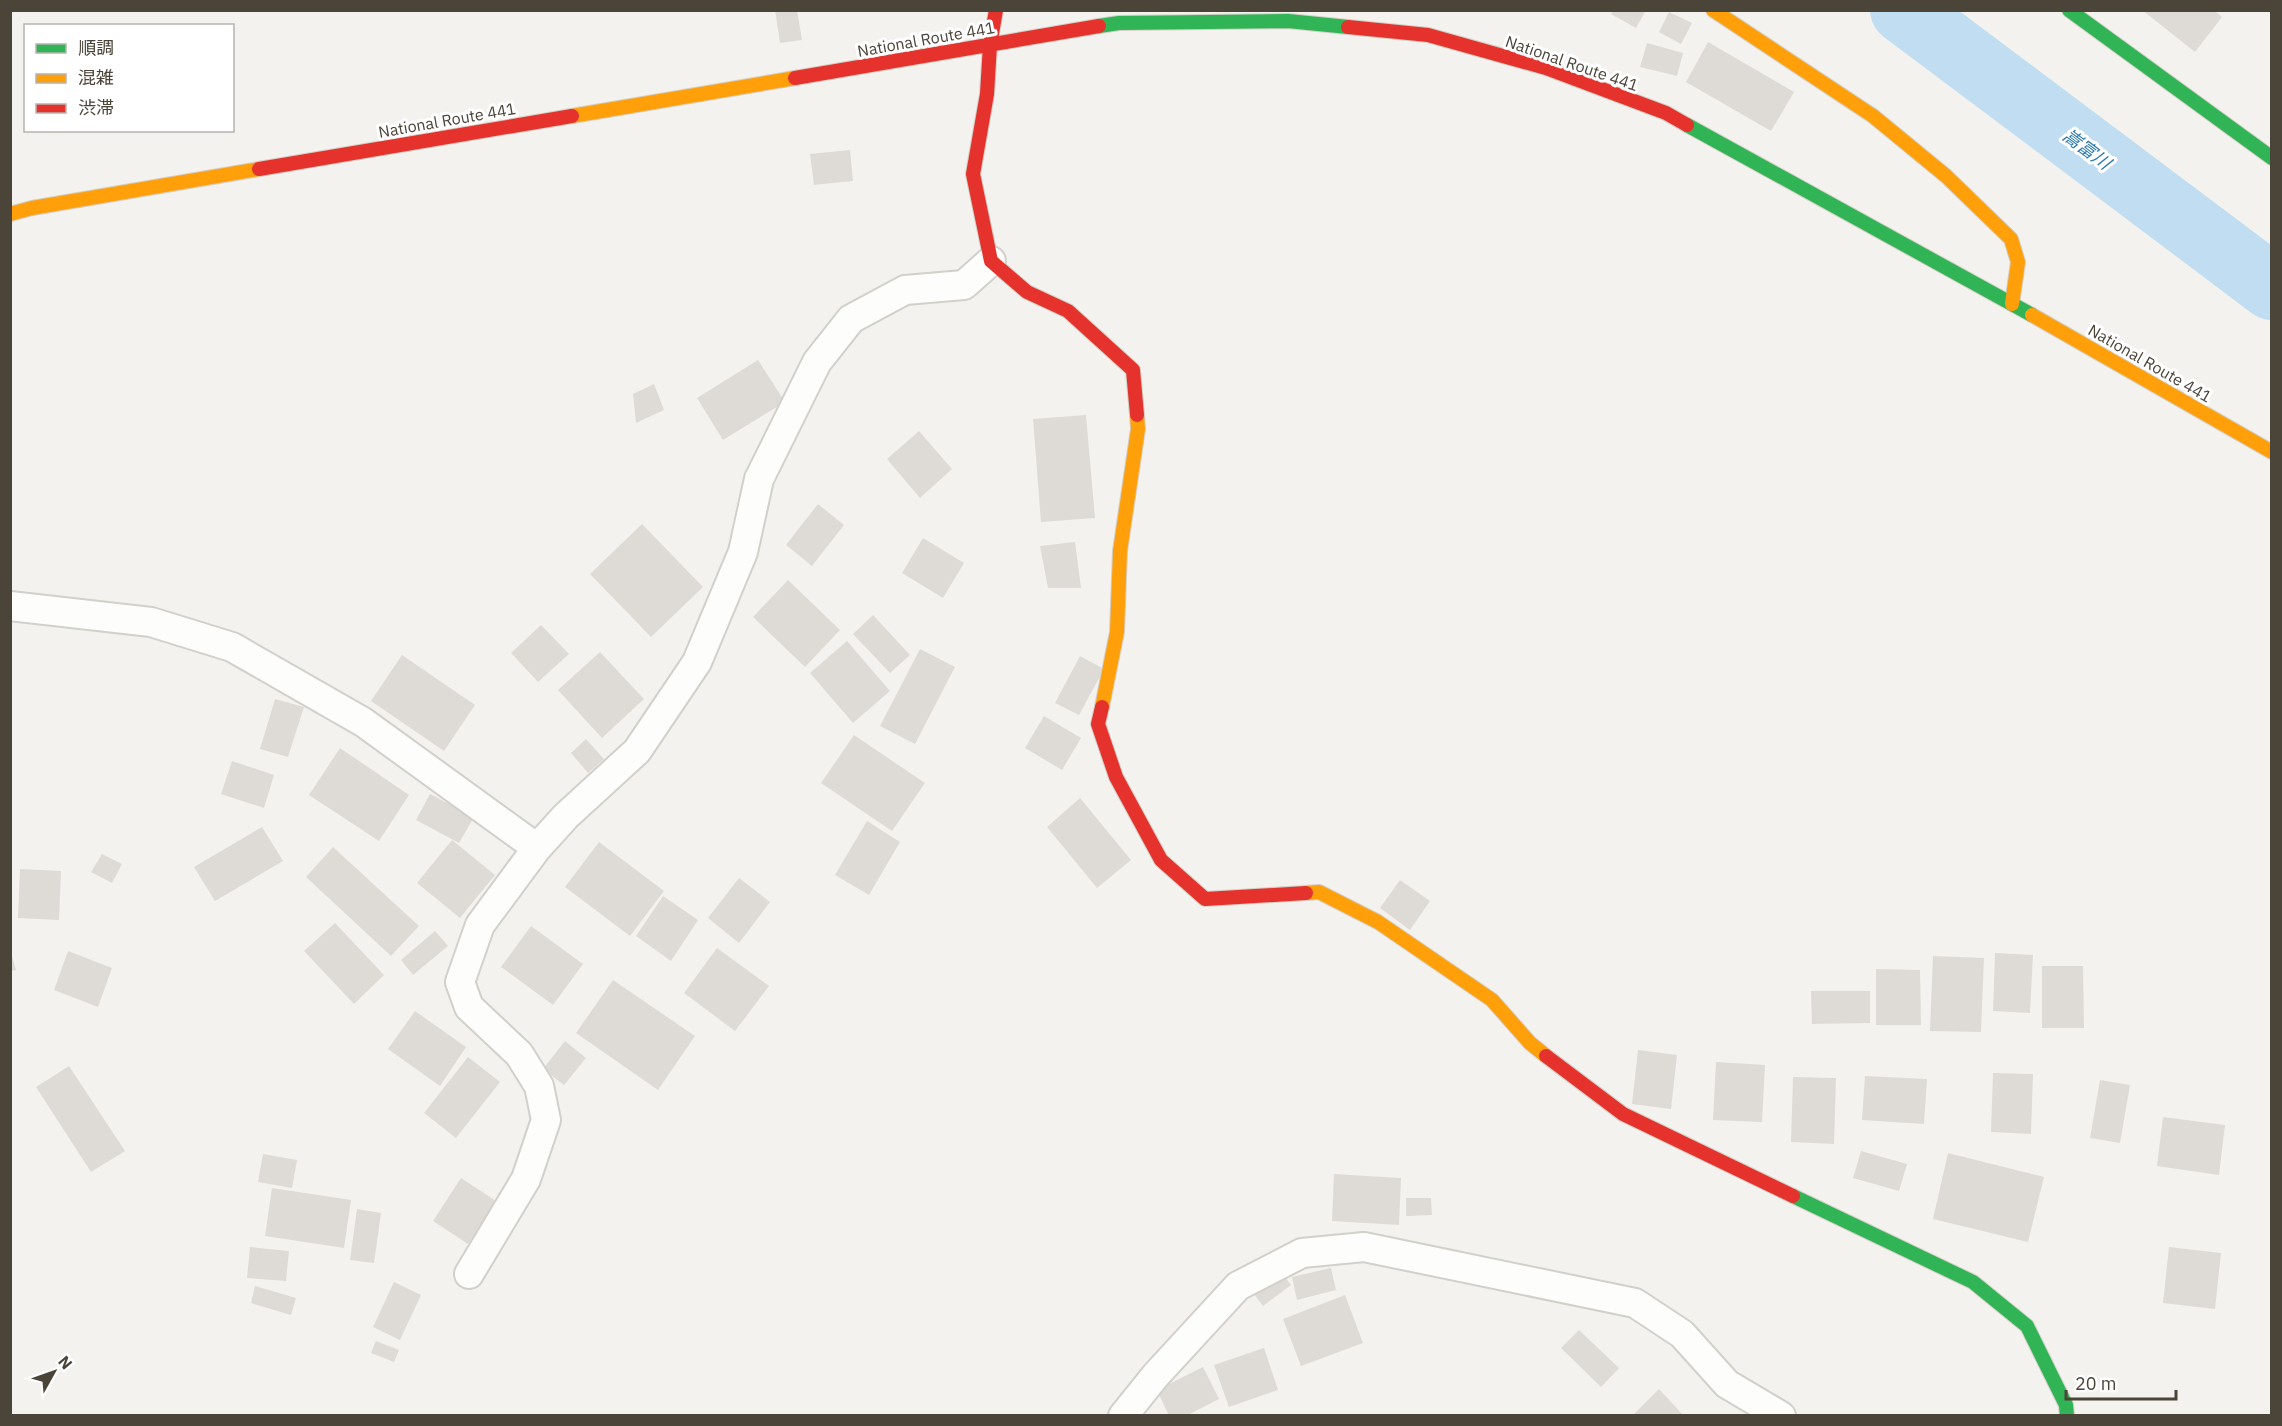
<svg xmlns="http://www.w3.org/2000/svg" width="2282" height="1426" viewBox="0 0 2282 1426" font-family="'IBM Plex Sans','Noto Sans JP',sans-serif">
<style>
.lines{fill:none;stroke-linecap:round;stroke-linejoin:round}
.river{stroke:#c0ddf1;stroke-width:66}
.building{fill:#dedbd6}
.street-casing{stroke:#d2d0cb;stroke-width:32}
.fast-casing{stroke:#d3cfc5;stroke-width:16}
.slow-casing{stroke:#d3cfc5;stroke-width:16}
.jam-casing{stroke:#d3cfc5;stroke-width:16}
.street{stroke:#fdfdfc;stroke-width:28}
.fast{stroke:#30b455;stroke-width:14}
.slow{stroke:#ff9f0a;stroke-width:14}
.jam{stroke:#e5322d;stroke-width:14}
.labels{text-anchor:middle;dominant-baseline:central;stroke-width:6;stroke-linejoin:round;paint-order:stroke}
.street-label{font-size:16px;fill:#4b4439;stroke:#fff}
.water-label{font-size:18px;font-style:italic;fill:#2e7ab2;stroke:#fff}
</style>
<rect width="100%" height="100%" fill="#f4f2ee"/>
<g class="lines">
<path class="river" d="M1903,10l369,277"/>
</g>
<path class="building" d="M775,10h22l5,30 -22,3z
M1613,10h33l-10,18 -25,-14z
M2142,10h72l8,7 -27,35z
M1669,12l23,11 -11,21 -22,-12z
M1708,42l86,50 -23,39 -85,-49z
M1647,43l36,10 -6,23 -37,-9z
M850,150l3,31 -39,4 -4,-31z
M758,360l27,42 -62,38 -26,-42z
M654,384l10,26 -28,13 -3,-29z
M1086,415l9,103 -54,4 -8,-103z
M919,431l33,38 -32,29 -33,-39z
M818,504l26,21 -32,41 -26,-21z
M642,524l61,63 -52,50 -61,-63z
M923,538l41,25 -21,35 -41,-25z
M1075,542l6,46h-33l-8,-42z
M788,580l52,50 -35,37 -52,-50z
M873,615l37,40 -20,18 -37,-39z
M541,625l28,29 -31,28 -27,-29z
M847,641l43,50 -37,32 -43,-50z
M920,649l35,18 -40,77 -35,-18z
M600,652l44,47 -42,39 -44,-48z
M402,655l73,50 -31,46 -73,-50z
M1080,656l24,13 -25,46 -24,-12z
M275,699l29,8 -16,50 -28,-8z
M1044,716l37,22 -19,32 -37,-22z
M854,735l71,48 -33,48 -71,-48z
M586,739l18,20 -16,14 -17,-20z
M340,748l69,47 -30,46 -70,-46z
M232,761l42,14 -10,33 -43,-14z
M430,794l44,23 -15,26 -43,-23z
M1080,798l51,62 -34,28 -50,-61z
M867,821l33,21 -31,53 -34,-20z
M262,827l21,34 -68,40 -21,-34z
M452,840l43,35 -35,43 -43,-35z
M599,842l65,49 -34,45 -65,-49z
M333,847l86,79 -28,30 -85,-79z
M102,854l20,10 -10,19 -21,-11z
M20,869l41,2 -2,49 -41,-2z
M739,878l31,24 -31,41 -31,-25z
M1400,880l30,21 -20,29 -30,-22z
M663,896l35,24 -27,41 -35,-25z
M335,923l49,52 -30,29 -50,-53z
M531,926l52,38 -30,41 -52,-38z
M435,931l13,15 -35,29 -12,-15z
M717,948l52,38 -34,45 -51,-38z
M10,950l6,20 -6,1z
M68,951l44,17 -14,39 -44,-17z
M1995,953l38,2 -3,58 -37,-2z
M1933,956l51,2 -3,74 -51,-1z
M2042,966h41l1,62h-42z
M1876,969l44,1 1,55h-45z
M613,980l82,56 -37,54 -82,-57z
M1811,991h59v32l-58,1z
M415,1011l51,36 -26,39 -52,-37z
M565,1041l21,17 -22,27 -21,-16z
M1638,1050l39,5 -6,54 -39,-5z
M468,1057l32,25 -44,56 -32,-25z
M1716,1062l49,3 -3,57 -49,-2z
M69,1066l56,85 -34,21 -55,-85z
M1993,1073l40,1 -2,60 -40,-2z
M1865,1076l62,3 -3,45 -62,-4z
M1793,1077l43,1 -2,66 -43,-2z
M2100,1080l30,5 -10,58 -30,-5z
M2163,1117l62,8 -6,50 -62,-9z
M1861,1151l46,13 -8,27 -46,-13z
M1948,1153l96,24 -16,65 -95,-23z
M263,1154l34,6 -5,28 -34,-6z
M1334,1174l67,4 -2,47 -67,-4z
M461,1178l35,23 -28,43 -35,-23z
M272,1188l79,12 -7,48 -79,-12z
M1406,1198h25l1,17 -26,1z
M357,1209l24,4 -7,50 -24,-3z
M250,1247l39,4 -3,30 -39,-3z
M2169,1247l52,6 -6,56 -52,-6z
M1331,1268l5,22 -39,10 -5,-23z
M1282,1273l9,12 -28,21 -9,-12z
M394,1282l27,13 -21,45 -27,-13z
M255,1286l41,12 -5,17 -40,-12z
M1345,1295l18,48 -62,23 -18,-47z
M1579,1330l40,38 -18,19 -40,-39z
M376,1341l23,9 -5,12 -23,-9z
M1264,1348l14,42 -49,17 -15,-42z
M1203,1367l16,32 -33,17h-17l-12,-26z
M1659,1389l25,27h-52z"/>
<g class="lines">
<g class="street-casing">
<path id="street" d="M10,606l141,16 81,25 131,75 174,126 -57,77 -20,57 9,25 50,47 20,32 7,34 -20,59 -57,95
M537,848l29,-32 71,-65 60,-89 46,-110 16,-73 58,-117 34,-43 54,-29 59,-5 27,-24
M1123,1416l33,-41 82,-89 64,-33 62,-6 271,56 47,31 45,50 54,32"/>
</g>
<g class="fast-casing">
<path id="fast" d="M2069,10l203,148
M1099,26l20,-3 169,-2 60,6
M1687,125l345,190
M1793,1196l180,86 54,44 39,79 1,11"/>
</g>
<g class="slow-casing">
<path id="slow" d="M1713,10l160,106 73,60 65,63 7,23 -6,42
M572,116l223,-38
M10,214l22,-6 227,-39
M2032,315l240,137
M1102,707l15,-75 3,-81 18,-122 -1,-14
M1306,893l13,-1 59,30 114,78 38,43 16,13"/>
</g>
<g class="jam-casing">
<path id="jam" d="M996,10l-6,35 -3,49 -14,80 18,87 36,31 41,19 65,59 4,45
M1348,27l80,8 118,33 120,45 21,12
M795,78l304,-52
M259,169l313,-53
M1102,707l-4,17 18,53 45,83 44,39 101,-6
M1546,1056l77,58 170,82"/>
</g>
<use href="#street" class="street"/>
<use href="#fast" class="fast"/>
<use href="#slow" class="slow"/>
<use href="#jam" class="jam"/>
</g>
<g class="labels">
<g class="street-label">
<text transform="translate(926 39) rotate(-10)">National Route 441</text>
<text transform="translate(1572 63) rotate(19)">National Route 441</text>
<text transform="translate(447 120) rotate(-10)">National Route 441</text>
<text transform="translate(2150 363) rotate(30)">National Route 441</text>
</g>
<g class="water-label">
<text transform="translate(2087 149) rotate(37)">嵩富川</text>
</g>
</g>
<rect width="2282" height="1426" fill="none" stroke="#4b4439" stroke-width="24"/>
<rect x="24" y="24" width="210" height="108" fill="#ffffff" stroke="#b7b4b0" stroke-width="1.5"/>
<rect x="36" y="44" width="30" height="9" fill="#30b455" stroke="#b7b4b0" stroke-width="1.5"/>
<text x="78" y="54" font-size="18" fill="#4b4439">順調</text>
<rect x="36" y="74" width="30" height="9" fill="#ff9f0a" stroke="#b7b4b0" stroke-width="1.5"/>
<text x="78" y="84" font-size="18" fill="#4b4439">混雑</text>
<rect x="36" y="104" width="30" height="9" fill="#e5322d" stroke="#b7b4b0" stroke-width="1.5"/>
<text x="78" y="114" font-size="18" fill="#4b4439">渋滞</text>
<g transform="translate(54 1372) rotate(50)" stroke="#ffffff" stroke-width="4.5" paint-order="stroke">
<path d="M0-4.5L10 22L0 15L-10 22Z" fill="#4b4439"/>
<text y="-9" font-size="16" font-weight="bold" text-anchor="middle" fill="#4b4439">N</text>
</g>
<path d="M2066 1390v9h110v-9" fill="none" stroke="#4b4439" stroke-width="3"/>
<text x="2075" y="1390" font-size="18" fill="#4b4439" stroke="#ffffff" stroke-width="4.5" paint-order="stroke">20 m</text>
</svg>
